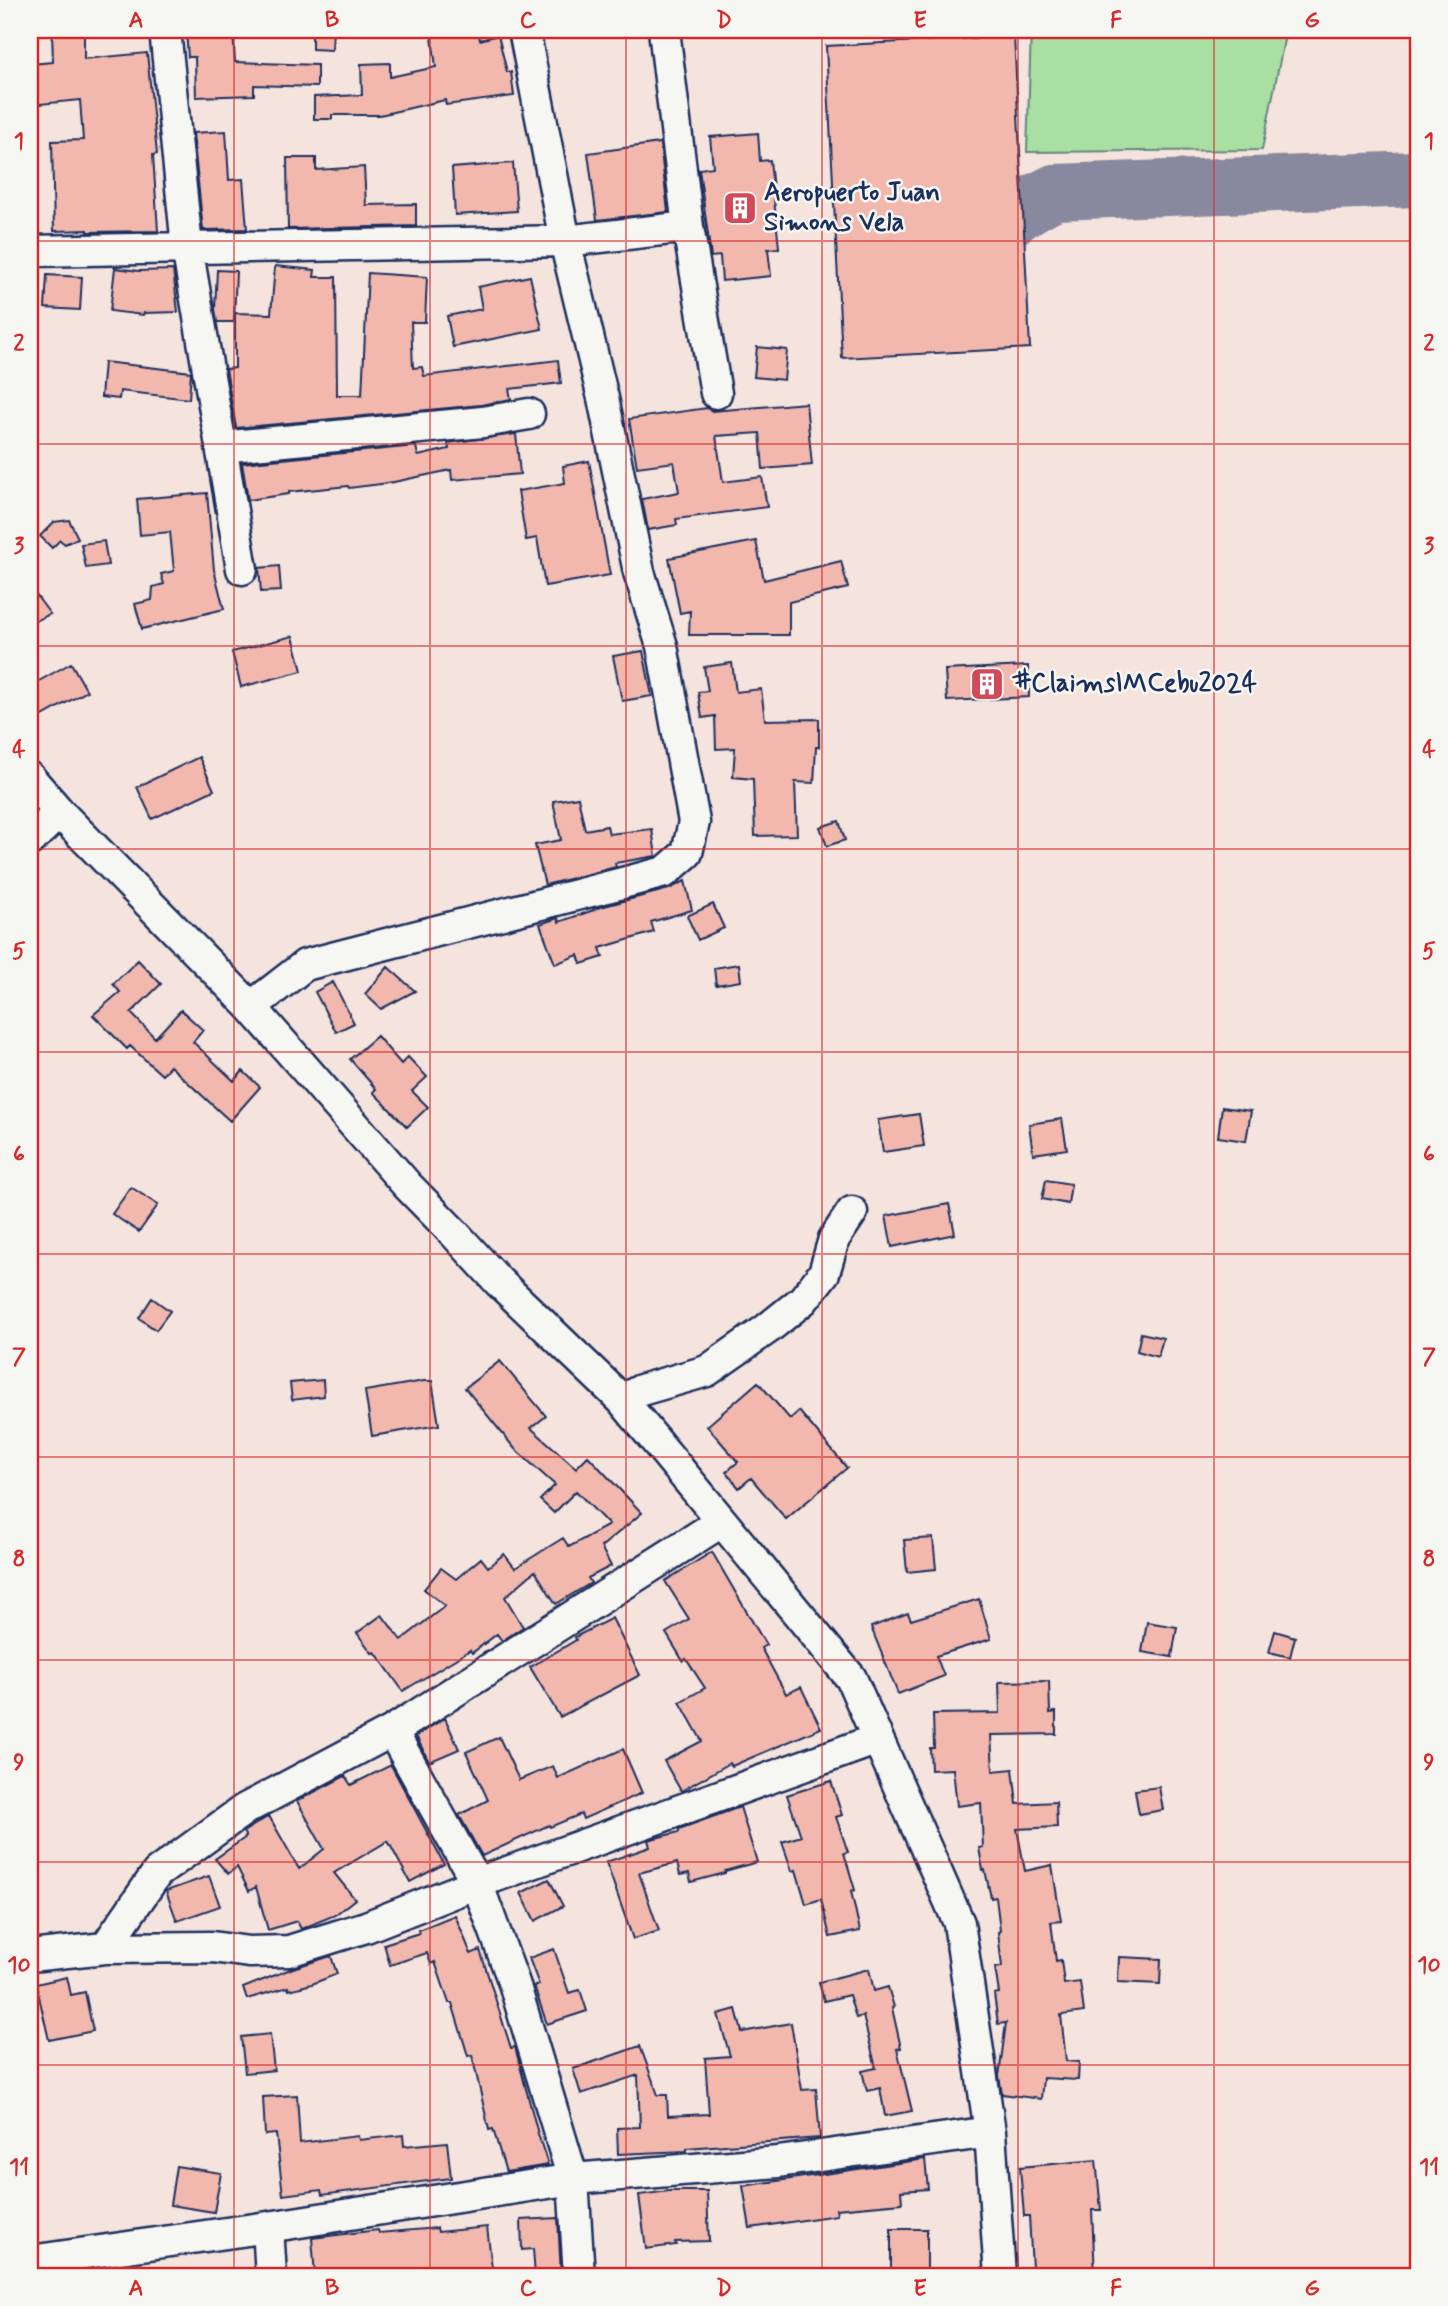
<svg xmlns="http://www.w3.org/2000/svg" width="1448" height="2306" viewBox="0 0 1448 2306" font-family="Mynerve,sans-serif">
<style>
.green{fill:#a9dfa2;stroke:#628780;stroke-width:2}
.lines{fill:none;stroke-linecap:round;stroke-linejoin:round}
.taxiway{stroke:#88899e;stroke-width:56}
.building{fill:#f2b8ad;stroke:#1b2f5e;stroke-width:2}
.minor-casing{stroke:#1b2f5e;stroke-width:35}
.minor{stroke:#f6f6f2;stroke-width:30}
.grid{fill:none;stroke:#d62828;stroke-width:2;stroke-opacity:0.55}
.labels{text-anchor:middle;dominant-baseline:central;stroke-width:5;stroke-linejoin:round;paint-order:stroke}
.poi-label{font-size:26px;font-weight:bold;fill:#1b2f5e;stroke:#f6f6f2;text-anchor:start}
.neatline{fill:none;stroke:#d62828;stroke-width:2.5}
.grid-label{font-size:23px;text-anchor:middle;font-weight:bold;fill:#d62828}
</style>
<rect width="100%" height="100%" fill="#f5e3dd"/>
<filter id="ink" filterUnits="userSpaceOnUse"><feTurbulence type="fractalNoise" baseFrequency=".0143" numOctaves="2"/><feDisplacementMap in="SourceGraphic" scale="14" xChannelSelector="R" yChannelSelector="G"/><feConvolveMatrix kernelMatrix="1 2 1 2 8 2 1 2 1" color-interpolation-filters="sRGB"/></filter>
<g filter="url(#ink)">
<path class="green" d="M1031,30h255l-24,120 -235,2z"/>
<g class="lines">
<path class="taxiway" d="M965,260c30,-30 51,-50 90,-68l363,-13"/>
</g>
<path class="building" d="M52,30h32v29l63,-6 10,101 -4,1 5,76 -70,1v-2l-34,1 -2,-90 31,-1 -3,-40 -50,5v-41l23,-2z
M186,30h47l2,32 82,3v22l-63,-2v10l-58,2 -1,-40h-7z
M312,30h21l-1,20 -20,-1z
M431,30h47l2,10 18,-5 9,37h4l3,24 -68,9 -1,-5 -65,15h-48v4h-18v-22l48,-2 -1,-31 29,-1v14l46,-10z
M1014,36l16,312 -188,10 -16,-312z
M226,131l3,49 14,-1 4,50 -44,1 -10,-97z
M758,133l2,28 10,-1 9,88 -11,1 3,27 -49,5 -2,-25 -9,1 -12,-88 14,-2 -3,-30z
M660,143l8,69 -71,8 -9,-67z
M287,158h29v12l48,-3 2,38 50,-1v22l-128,3z
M513,163l4,48 -62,4 -3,-47z
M275,266l40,4 -1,7h22l1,118h25l6,-122 59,4 -2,45h-14l2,46 9,-1 2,9 134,-16 3,23 -52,6 2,10 -30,6 -245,23 -10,-59 9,-1v-55l36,1z
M115,268l24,3 34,-1 5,42 -34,1 -1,2 -33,-4z
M217,270l19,1 -2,51h-17l-2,-13z
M47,275l35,2 -2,33 -35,-2z
M530,276l12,53 -89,18 -6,-31 35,-7 -4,-22z
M757,347l30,3 -3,30 -30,-3z
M104,362l87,10 -2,27 -69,-8 -1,8 -18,-2z
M806,403l6,62 -49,4 -3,-36 -44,3 7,46 39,-5 5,30 -91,12 1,6 -29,5 -6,-31 37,-7 -5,-30 -37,5 -8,-48 78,-11 5,3z
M516,434l4,40 -68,6 -1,-10 -62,13 -40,5 -1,-2 -59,6v2l-41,6 -6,-37 174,-17 2,10 31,-7 -1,-6z
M589,461l21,114 -65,11 -8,-48 -11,2 -8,-49 47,-8 -2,-17z
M207,493l7,77 10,39 -82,20 -7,-25 17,-4 1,-13 11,-3 -3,-10 13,-3 -4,-39 -30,3 -3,-36z
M69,520l9,18 -13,6 -5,-4 -8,8 -12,-12 14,-14z
M104,541l4,24 -22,3 -5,-24z
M756,541l8,39 77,-19 7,27 -59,14v33h-100l1,-24 -10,2 -11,-55z
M279,566l2,25 -20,1 -2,-24z
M30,587l20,27 -15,7 -5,-8z
M293,636l9,35 -61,16 -9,-35z
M643,651l9,45 -30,5 -9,-45z
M71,663l16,28 -57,32v-37z
M732,663l4,29 25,-3 4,31 54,-1v28h-3l-2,36 -19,-1 2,53 -42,1 -2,-57 -20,-2 2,-29 -19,1 -1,-33 -13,2 -4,-26 10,-1 -4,-24z
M1028,666l1,31 -82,4 -2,-31z
M199,757l15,33 -62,29 -15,-32z
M578,797l7,33 22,-4 2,8 43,-5 4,27 -41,7 1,4 -71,18 -10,-40 26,-5 -8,-39z
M839,821l6,19 -18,6 -7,-19z
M685,881l7,29 -41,12 3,10 -54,16 3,9 -22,7 -3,-9 -23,9 -15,-40 18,-6 1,4 35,-12 -1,-1 76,-20z
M713,904l11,24 -26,12 -11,-24z
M138,960l23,24 -30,29 24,25 26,-28 22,20 -10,12 41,39 9,-10 17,16 -30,34 -60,-55 -8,9 -32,-29 -3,3 -34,-34 27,-23 -7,-8z
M739,964l2,17 -25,4 -2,-17z
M388,967l27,24 -34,18 -16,-15z
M333,982l21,41 -18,9 -21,-40z
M377,1036l24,28 7,-7 19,20 -15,14 16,16 -21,20 -34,-35 3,-3 -26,-30z
M1222,1107l29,4 -5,30 -28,-4z
M919,1114l5,32 -41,6 -5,-32z
M1062,1119l5,30 -34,5 -4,-30z
M1046,1180l25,4 -3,20 -26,-5z
M131,1187l27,18 -19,27 -27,-18z
M949,1204l6,30 -63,13 -6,-31z
M152,1298l18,13 -14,19 -17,-12z
M1141,1333l22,5 -5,19 -21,-6z
M500,1361l46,55 -15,12 45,40 12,-12 54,57 -41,34 10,19 -23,12 3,5 -35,21 -21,-33 -30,26 18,30 -21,14 -5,-7 -25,19 -2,-3 -67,41 -28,-39 -3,1 -15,-20 25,-18 19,25 44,-34 -21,-17 17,-21 15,11 25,-21 7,9 16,-13 11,14 48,-30 6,9 40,-22 -33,-34 -22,22 -14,-13 15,-15 -40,-36 -50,-61z
M323,1380l1,16 -32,4 -2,-17z
M424,1381h8l7,44 -67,11 -7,-45z
M758,1382l32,37 9,-8 48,57 -61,51 -35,-41 -12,10 -13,-16 12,-10 -31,-36z
M933,1538l3,31 -29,3 -3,-32z
M712,1552l54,93 -5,3 25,46 15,-7 20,41 -89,38 -2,-3 -49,28 -17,-30 38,-20 -22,-39 25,-14 -19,-29 -3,2 -17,-28 23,-14 -24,-38z
M979,1599l12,40 -55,17 8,20 -46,18 -27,-67 37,-14 3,7z
M612,1618l28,57 -80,42 -30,-50 46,-27 -1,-3z
M1147,1622l30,5 -5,30 -30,-5z
M1275,1631l20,6 -5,20 -21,-5z
M1049,1681l1,32 6,-1v22l-65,1 2,36 20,-2 4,35 39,-2 1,25 -40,2 8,42 27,-6 9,56 -10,1 5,39 5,-1 3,24 16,-2 4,30 -23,3 5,46 13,1 -1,18 -35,-2 -2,21 -39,-5 -3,-18 7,-53 -8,1 -4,-30 5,-1 -4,-25 7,-1 -4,-35 2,-1 -4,-34 -5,1 -6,-28h-2l-4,-22 4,-1 -2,-44 -24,3 -4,-37 -22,1 -1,-22h4l-1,-34 67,-1 -1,-31z
M445,1718l14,31 -30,13 -13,-26z
M499,1737l20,43 34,-14 5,12 65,-29 19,44 -59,26 -2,-5 -31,13 -1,-2 -67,31 -23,-41 29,-15 -22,-48z
M391,1765l53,99 -34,18 -22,-41 -54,32 21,26 -20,16 -34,14 -4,-8 -29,9 -12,-43 -7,4 -12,-24 -9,7 -13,-15 31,-22 -3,-5 26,-16 30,53 25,-20 -27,-48 48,-25 6,9z
M831,1781l11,34 -6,2 12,35 -4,1 11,37 -4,1 9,40 -30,6 -9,-38 -15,5 -10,-34 -4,1 -10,-29 19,-6 -14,-41z
M1159,1787l4,23 -24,4 -4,-24z
M740,1807l17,55 -32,9v2l-34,9 -2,-9 -9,2 -3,-12 -38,10 20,58 -26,8 -27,-77 44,-15 -2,-7 31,-8v-3z
M209,1876l11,30 -43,15 -11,-30z
M549,1879l14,27 -28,15 -14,-28z
M455,1915l16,39 9,-4 31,98 4,-1 23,87 10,31 -42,7 -13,-43 -4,1 -17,-75 -4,1 -16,-53h-3l-14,-41 -4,2 -4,-11 -37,12 -6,-21 35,-11 -1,-3z
M554,1949l15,44 11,-3 7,21 -40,13 -13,-38 5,-1 -10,-27z
M331,1956l6,18 -25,10 -23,6 -1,-3 -41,12 -4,-11 50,-20z
M1119,1957l42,2 -1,25 -42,-2z
M869,1969l5,22 14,-4 6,20 -2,1 9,40 -4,1 15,62 -27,5 -5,-28 -13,3 -5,-20 14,-3 -13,-52 -7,2 -7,-23 -25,6 -5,-19z
M67,1977l4,18 14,-3 8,39 -44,9 -13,-56z
M736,2009l6,23 49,-9 11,67 14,-1 4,49 -133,10v3l-69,3 -1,-26 23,-1 -2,-52 -57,19 -8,-25 67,-23 18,49h9l1,21 41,-2 -4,-56 25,-2 -12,-42z
M270,2034l4,36 -29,3 -4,-36z
M297,2095l3,48 58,-7 1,4 44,-5 1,11 43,-4 4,36 -129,17 -1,-5 -38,5 -7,-61 -11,1 -2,-38z
M925,2159l3,30 -27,2 1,12 -66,6 1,6 -87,13 -7,-42z
M1096,2160l5,50h-9l3,66h-56v-9l-7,1 -3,-52h-5l-4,-49z
M176,2166l45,7 -7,39 -44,-7z
M669,2191h38l2,50 -34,1 1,3 -30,4 -7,-54z
M558,2218l3,58h-26l-2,-27 -11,1 -1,-30z
M487,2227l6,49h-83v-4l-46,4h-49l-3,-38 66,-8 1,3 58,-5 1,4z
M891,2229h36v46h-36z"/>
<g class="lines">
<g class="minor-casing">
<path id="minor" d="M165,30l22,217 55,322
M664,30l24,197
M30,251l535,-10 123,-14 28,166
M221,447l262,-25 46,-8
M30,778l32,37 189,192 156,178 48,49 44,48 123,118 229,278 108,245 31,209 10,144
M30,840l19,-18 13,-7
M251,1007l54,-42 360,-93 22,-19 7,-31 -32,-176 -23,-74 -36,-174 -38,-157 -41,-211
M622,1400l19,-10 66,-19 60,-42 36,-29 21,-27 10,-34 18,-27
M392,1731l85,152 37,100 59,196 6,97
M105,1948l107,-1 37,5 40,-1 77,-24 111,-44 401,-144
M30,1956l75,-8 52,-75 88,-64 147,-78 329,-209
M268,2227l3,49
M30,2261l238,-34 305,-48 205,-17 212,-30"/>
</g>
<use href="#minor" class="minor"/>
</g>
</g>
<path class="grid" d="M234,30v2246M430,30v2246M626,30v2246M822,30v2246M1018,30v2246M1214,30v2246M30,241h1388M30,444h1388M30,646h1388M30,849h1388M30,1052h1388M30,1254h1388M30,1457h1388M30,1660h1388M30,1862h1388M30,2065h1388"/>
<defs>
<g id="building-square" transform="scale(1.75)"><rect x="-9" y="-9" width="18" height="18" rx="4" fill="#d1495b" stroke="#f6f6f2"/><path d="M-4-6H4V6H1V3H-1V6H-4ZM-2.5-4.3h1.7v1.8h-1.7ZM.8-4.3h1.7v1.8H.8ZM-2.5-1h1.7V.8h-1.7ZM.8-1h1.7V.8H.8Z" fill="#fff"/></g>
</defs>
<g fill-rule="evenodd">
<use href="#building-square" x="740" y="208"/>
<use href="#building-square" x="987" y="684"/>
</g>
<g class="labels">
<g class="poi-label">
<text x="764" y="193">Aeropuerto Juan<tspan x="764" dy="30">Simons Vela</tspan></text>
<text x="1012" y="684">#ClaimsIMCebu2024</text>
</g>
</g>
<rect width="1448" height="2306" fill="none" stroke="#f6f6f2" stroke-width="77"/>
<rect x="38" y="38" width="1372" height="2230" class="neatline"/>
<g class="grid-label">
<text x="136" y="27">A</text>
<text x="332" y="27">B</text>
<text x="528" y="27">C</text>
<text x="724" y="27">D</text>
<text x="920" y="27">E</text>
<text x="1116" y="27">F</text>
<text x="1312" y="27">G</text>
<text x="19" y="148">1</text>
<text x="1429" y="148">1</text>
<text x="19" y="350">2</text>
<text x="1429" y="350">2</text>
<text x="19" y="553">3</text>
<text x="1429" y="553">3</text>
<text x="19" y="756">4</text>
<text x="1429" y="756">4</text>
<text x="19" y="958">5</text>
<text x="1429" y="958">5</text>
<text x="19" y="1161">6</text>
<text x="1429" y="1161">6</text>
<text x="19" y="1364">7</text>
<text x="1429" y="1364">7</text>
<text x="19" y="1566">8</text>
<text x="1429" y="1566">8</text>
<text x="19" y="1769">9</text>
<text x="1429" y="1769">9</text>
<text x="19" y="1972">10</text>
<text x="1429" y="1972">10</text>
<text x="19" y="2174">11</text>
<text x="1429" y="2174">11</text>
<text x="136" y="2295">A</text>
<text x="332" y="2295">B</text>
<text x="528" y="2295">C</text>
<text x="724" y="2295">D</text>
<text x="920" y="2295">E</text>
<text x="1116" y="2295">F</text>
<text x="1312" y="2295">G</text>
</g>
</svg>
